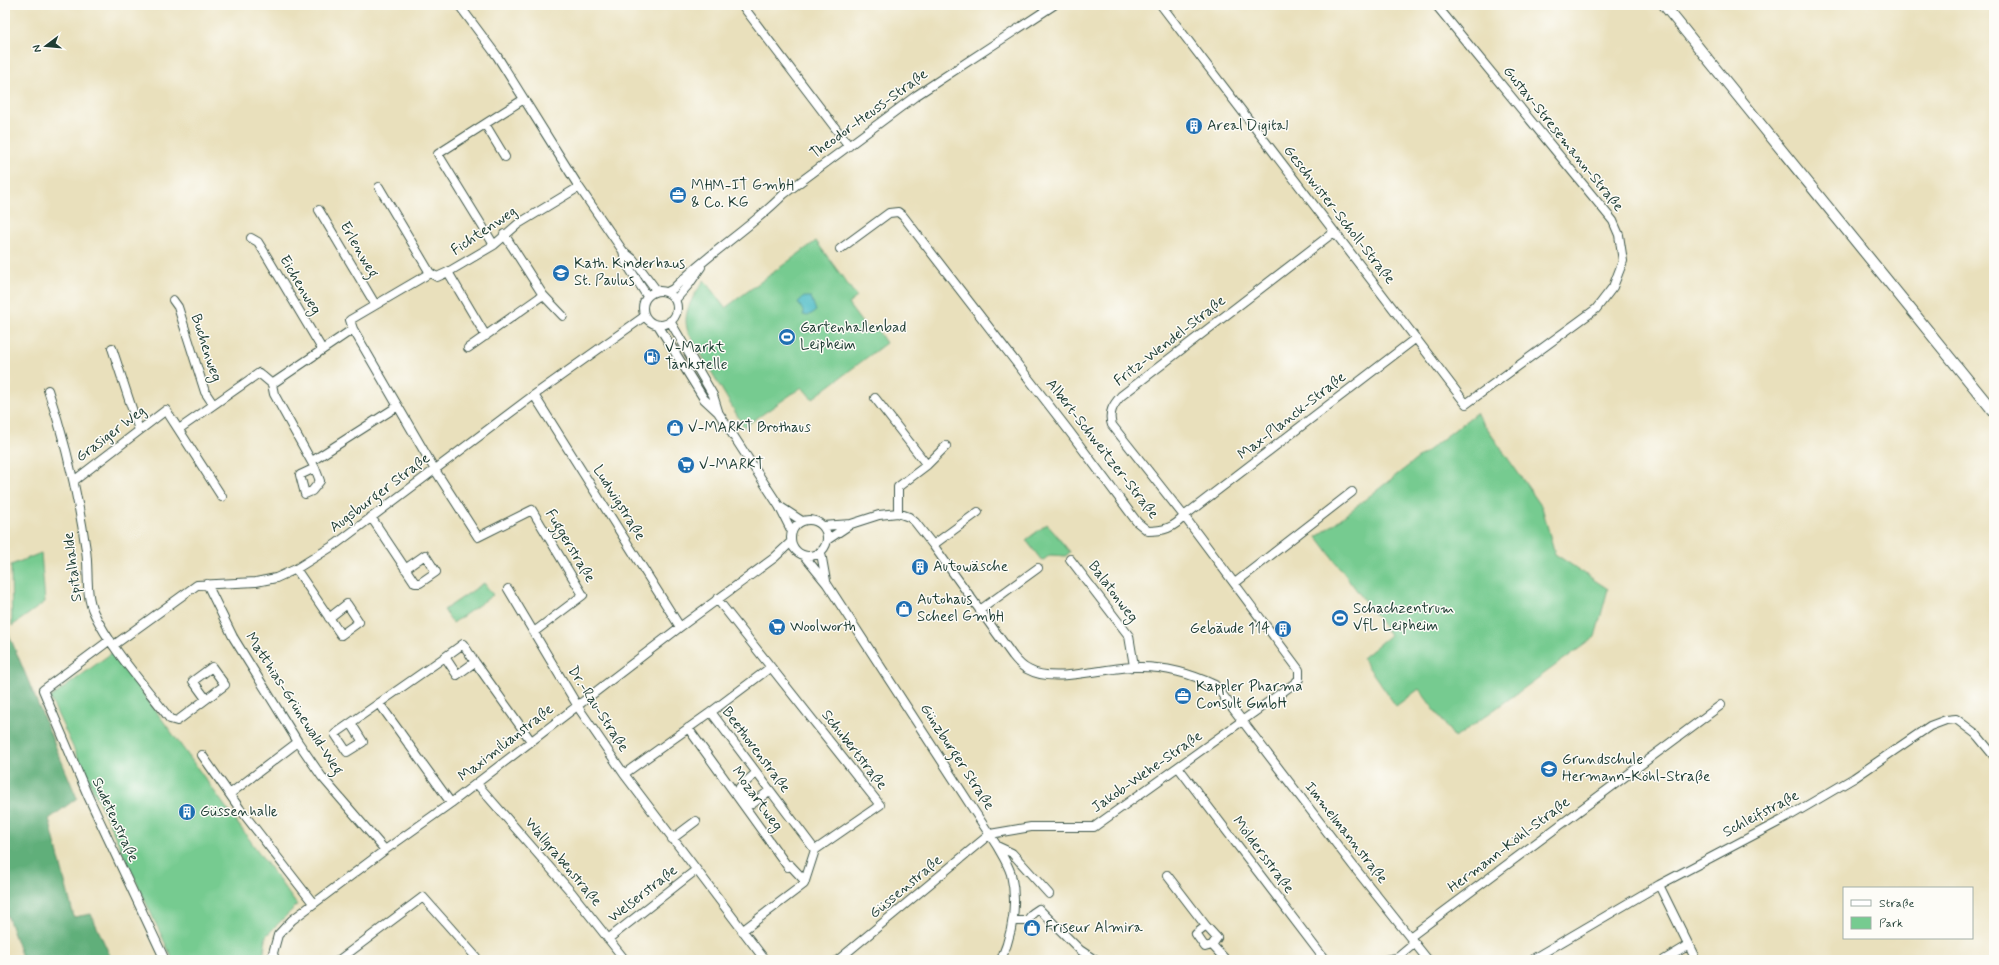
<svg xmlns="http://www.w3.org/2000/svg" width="1999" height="965" viewBox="0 0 1999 965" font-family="Mynerve,sans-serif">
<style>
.green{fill:#76cb90;stroke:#4a8462}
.forest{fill:#60af7a;stroke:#407657}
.water{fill:#4ebcc6;stroke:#367c7d}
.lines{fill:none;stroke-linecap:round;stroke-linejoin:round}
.minor-casing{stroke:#3d5548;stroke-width:10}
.major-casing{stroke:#3d5548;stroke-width:12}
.minor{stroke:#fff;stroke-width:8}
.major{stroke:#fff;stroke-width:10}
.labels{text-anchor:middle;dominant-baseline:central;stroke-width:3;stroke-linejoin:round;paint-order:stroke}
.street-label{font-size:15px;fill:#1f3d34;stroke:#fdfcf7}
.poi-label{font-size:15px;fill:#1f3d34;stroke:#fdfcf7;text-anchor:start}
</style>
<rect width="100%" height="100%" fill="#fdfcf7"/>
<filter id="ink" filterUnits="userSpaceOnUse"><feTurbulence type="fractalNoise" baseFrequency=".025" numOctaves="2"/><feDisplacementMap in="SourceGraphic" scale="8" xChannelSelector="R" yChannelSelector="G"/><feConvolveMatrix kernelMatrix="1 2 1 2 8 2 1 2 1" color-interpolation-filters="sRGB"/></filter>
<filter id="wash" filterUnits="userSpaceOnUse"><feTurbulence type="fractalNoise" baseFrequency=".012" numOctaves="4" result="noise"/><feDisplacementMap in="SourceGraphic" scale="16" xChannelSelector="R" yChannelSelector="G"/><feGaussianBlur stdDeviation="0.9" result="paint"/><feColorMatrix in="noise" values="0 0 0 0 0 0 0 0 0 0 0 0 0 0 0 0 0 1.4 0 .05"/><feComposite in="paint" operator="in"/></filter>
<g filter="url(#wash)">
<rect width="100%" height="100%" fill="#e9e0bc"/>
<path class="green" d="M816,241l41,56 -9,7 20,27 7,-5 11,17 -74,56 -10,-12 -58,40 -56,-95c-7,-20 6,-36 16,-52l21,28z
M1476,413l66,94 13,47 53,35 -13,48 -140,101 -36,-49 -23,17 -34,-48 28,-23 -73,-98z
M1047,524l23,28 -4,4 -16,-1 -8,6 -16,-21z
M41,553l4,49 -33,24 -1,-61z
M484,583l9,12 -40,28 -9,-13z
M113,652l184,253 -31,31 -3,24h-90l-123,-262z"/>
<path class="forest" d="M5,542l2,88 70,168 -28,21 25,98 17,-3 21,46h-89l-18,-51z"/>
<path class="water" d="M804,297h7l5,14 -8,5 -5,-1 1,-2 -6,-11z"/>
</g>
<g filter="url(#ink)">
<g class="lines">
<g class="minor-casing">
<path id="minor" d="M459,5l38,51 82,131 44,64 10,8 24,32
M742,5l107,141
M1161,5l305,399 130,-95 17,-22 10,-26 -4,-26 -6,-14 -177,-216
M485,124l20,33
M379,187l51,86
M319,210l56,94
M1334,232l-213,164c-8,9 -13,17 -9,29l72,91 232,-178
M504,234l39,61 20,21
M251,238l7,4 8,13 56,94
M494,245l-56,-91 86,-55
M840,249l49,-36 9,-1 5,4 166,215 68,91 11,9c15,0 26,-3 36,-15l115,154v9l-4,4 -201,144h-63l-41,7
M623,251l3,12 21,33
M448,272l38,64
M643 308a17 17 0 1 1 34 0a17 17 0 1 1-34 0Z
M667,292l6,-3c34,-35 77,-60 111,-95l133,-99 137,-90
M173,300l5,7 27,85 8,12
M675,300l15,-17 11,-16
M670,321l43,74 5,16
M658,325l46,74 14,13 61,94 13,26
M112,348l27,82
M468,348l75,-53
M272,384l2,10 41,74 -15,7 5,19 7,-3 8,-10 -5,-13
M272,384l81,-55
M48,390c18,53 30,105 38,160 3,20 -1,45 8,63 17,36 52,74 76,106l7,2 48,-36 -13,-18 -19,14 13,18
M534,395l146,232
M875,398l52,67
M179,429l80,-56 13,11
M312,461l86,-55
M75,480l91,-70 56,87
M779,506l23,15
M898,513v-26l29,-22 19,-19
M371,517l44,66h5l16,-11 -11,-17 -20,14
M791 538a18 18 0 1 1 36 0a18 18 0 1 1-36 0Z
M823,526l28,-2
M827,540l24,-16 28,-9 19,-2 11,4 6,5 18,23 80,111c4,5 9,11 16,14 24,14 78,-3 106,-3 29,-1 55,6 80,18l139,182 74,93
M933,545l45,-33
M821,553l5,28
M805,557l22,27 170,262c5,9 11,18 14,28 7,30 2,58 -10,86
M1070,559l59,77 5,30
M296,569l45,66 18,-13 -12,-18 -18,14
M1235,583l117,-91
M207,584l26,53 65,105 24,35 63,73
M508,589l72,121 44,64 141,186
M717,599l163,206 -65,45 -11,34 -62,47
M980,610l58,-42
M534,632l49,-37 -51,-85 -54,27 -43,-67 -82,-141 -3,-9 80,-47 7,4 11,-5 46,-27 24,-21 61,-37
M110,640l-67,50 45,106 77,164
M114,645l83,-60 59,-3 20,-4 20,-9 40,-25 198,-149 111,-79
M445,657l18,-13 12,18
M379,703l72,100
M711,712l60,-45
M351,723l12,19 -16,10 -12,-18 110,-77 12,18 18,-13 56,79
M688,728l100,139 2,-2 15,16
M202,755l38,54 73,94
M1178,767l147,193
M756,773l-16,14 12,17 17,-13
M624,774l87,-62 104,138
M477,784l95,109 53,67
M231,793l67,-51
M672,839l24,-18
M997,846l15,7 37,41
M1167,875l39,51 -10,8 9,13 7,-2 14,15
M1659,885l37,75
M1014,921h13l6,-8 6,-4 41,41 15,10
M1206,926l11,12 -5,7
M1410,937l311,-232
M608,939l88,-69
M275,960l-2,-7 5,-18 14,-15 93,-70 66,-47 229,-176 94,-69 17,-16
M339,960l84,-63 53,60 -4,3
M838,960l152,-126
M1385,960l12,-2 18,-15
M1531,960l128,-75 127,-67 68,-40 76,-52 16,-6 10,-1 20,15 18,22
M1664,960l25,-15"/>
</g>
<g class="major-casing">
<path id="major" d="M1664,5l330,407"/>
</g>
<use href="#minor" class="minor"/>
<use href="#major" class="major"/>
</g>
</g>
<defs>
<g id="building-disc" transform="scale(0.9)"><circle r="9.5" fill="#1f6fb2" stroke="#fdfcf7"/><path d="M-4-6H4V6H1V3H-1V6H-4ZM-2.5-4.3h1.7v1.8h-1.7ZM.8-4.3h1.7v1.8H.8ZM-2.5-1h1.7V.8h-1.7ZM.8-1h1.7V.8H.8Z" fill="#fff"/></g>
<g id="office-disc" transform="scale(0.9)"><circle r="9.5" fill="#1f6fb2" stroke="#fdfcf7"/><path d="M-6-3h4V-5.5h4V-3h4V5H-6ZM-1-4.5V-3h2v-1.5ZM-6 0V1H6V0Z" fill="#fff"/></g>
<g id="school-disc" transform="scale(0.9)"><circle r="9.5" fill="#1f6fb2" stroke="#fdfcf7"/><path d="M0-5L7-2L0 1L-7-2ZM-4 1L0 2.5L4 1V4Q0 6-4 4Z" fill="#fff"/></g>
<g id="stadium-disc" transform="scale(0.9)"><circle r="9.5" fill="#1f6fb2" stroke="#fdfcf7"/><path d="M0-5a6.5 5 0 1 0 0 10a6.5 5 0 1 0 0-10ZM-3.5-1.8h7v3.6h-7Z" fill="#fff"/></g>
<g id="fuel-disc" transform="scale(0.9)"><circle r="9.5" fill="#1f6fb2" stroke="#fdfcf7"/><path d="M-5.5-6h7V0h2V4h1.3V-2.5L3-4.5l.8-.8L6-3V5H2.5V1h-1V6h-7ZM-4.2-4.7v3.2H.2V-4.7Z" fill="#fff"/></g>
<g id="shop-disc" transform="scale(0.9)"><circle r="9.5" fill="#1f6fb2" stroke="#fdfcf7"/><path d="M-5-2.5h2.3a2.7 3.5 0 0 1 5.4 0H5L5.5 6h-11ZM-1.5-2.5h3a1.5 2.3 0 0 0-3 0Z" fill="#fff"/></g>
<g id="supermarket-disc" transform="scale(0.9)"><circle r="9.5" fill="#1f6fb2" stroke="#fdfcf7"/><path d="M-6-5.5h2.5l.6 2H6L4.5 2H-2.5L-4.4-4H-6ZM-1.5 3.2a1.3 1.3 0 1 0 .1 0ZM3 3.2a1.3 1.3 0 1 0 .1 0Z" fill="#fff"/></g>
</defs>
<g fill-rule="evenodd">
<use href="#building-disc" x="1194" y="126"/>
<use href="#office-disc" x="678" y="195"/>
<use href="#school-disc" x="561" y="273"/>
<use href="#stadium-disc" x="787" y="337"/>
<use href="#fuel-disc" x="652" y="357"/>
<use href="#shop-disc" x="675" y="428"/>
<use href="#supermarket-disc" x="686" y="465"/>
<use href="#building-disc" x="920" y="567"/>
<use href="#shop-disc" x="904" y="609"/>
<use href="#stadium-disc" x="1340" y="618"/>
<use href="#supermarket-disc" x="777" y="627"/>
<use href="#building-disc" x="1283" y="629"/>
<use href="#office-disc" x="1183" y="696"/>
<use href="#school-disc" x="1549" y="769"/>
<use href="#building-disc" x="187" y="812"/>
<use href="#shop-disc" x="1032" y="928"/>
</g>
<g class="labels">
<g class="street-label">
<text transform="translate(869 114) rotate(-36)">Theodor-Heuss-Straße</text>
<text transform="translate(1563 139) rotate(51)">Gustav-Stresemann-Straße</text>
<text transform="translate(1339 215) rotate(52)">Geschwister-Scholl-Straße</text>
<text transform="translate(484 231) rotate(-34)">Fichtenweg</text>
<text transform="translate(359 250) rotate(60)">Erlenweg</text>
<text transform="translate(300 285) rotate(59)">Eichenweg</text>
<text transform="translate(1170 341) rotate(-38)">Fritz-Wendel-Straße</text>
<text transform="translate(206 348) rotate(72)">Buchenweg</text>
<text transform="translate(1292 416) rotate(-38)">Max-Planck-Straße</text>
<text transform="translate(111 434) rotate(-37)">Grasiger Weg</text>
<text transform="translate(1102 449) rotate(52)">Albert-Schweitzer-Straße</text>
<text transform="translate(380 493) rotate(-37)">Augsburger Straße</text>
<text transform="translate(619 503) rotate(58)">Ludwigstraße</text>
<text transform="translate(570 546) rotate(59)">Fuggerstraße</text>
<text transform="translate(73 567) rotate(-97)">Spitalhalde</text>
<text transform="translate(1113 592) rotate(53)">Balatonweg</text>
<text transform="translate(294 704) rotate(57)">Matthias-Grünewald-Weg</text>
<text transform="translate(598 709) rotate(57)">Dr.-Rau-Straße</text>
<text transform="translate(506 743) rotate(-38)">Maximilianstraße</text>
<text transform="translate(756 750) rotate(53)">Beethovenstraße</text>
<text transform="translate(854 750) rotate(52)">Schubertstraße</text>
<text transform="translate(957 757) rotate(57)">Günzburger Straße</text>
<text transform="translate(1147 772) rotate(-35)">Jakob-Wehe-Straße</text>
<text transform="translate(757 799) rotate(54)">Mozartweg</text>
<text transform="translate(1761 814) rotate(-28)">Schleifstraße</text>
<text transform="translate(115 820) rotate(65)">Sudetenstraße</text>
<text transform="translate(1346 833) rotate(52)">Immelmannstraße</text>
<text transform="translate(1509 845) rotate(-37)">Hermann-Köhl-Straße</text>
<text transform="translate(1263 855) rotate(53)">Möldersstraße</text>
<text transform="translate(563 862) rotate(50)">Wallgrabenstraße</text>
<text transform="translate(906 887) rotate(-40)">Güssenstraße</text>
<text transform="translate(643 894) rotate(-38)">Welserstraße</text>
</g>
<g class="poi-label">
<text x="1207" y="126">Areal Digital</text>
<text x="691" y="186">MHM-IT GmbH<tspan x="691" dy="17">&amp; Co. KG</tspan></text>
<text x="574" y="264">Kath. Kinderhaus<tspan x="574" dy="17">St. Paulus</tspan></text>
<text x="800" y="328">Gartenhallenbad<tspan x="800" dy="17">Leipheim</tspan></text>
<text x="665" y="348">V-Markt<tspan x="665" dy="17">Tankstelle</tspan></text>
<text x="688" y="428">V-MARKT Brothaus</text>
<text x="699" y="465">V-MARKT</text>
<text x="933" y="567">Autowäsche</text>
<text x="917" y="600">Autohaus<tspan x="917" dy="17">Scheel GmbH</tspan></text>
<text x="1353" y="609">Schachzentrum<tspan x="1353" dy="17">VfL Leipheim</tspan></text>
<text x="790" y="627">Woolworth</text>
<text x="1270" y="629" text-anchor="end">Gebäude 114</text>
<text x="1196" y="687">Kappler Pharma<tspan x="1196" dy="17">Consult GmbH</tspan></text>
<text x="1562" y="760">Grundschule<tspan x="1562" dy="17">Hermann-Köhl-Straße</tspan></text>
<text x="200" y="812">Güssenhalle</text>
<text x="1045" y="928">Friseur Almira</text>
</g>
</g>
<rect width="1999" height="965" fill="none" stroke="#fdfcf7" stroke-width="20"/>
<rect x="1843" y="887" width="130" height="52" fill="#fdfcf7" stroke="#a4b0a9"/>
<rect x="1851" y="900" width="20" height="6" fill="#ffffff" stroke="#a4b0a9"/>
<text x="1879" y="907" font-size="12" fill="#1f3d34">Straße</text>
<rect x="1851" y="917" width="20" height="12" fill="#76cb90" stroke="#a4b0a9"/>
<text x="1879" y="927" font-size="12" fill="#1f3d34">Park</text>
<g transform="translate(46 46) rotate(254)" stroke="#fdfcf7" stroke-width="3" paint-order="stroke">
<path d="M0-3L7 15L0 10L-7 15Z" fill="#1f3d34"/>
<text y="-6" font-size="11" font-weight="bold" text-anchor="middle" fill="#1f3d34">N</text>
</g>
</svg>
